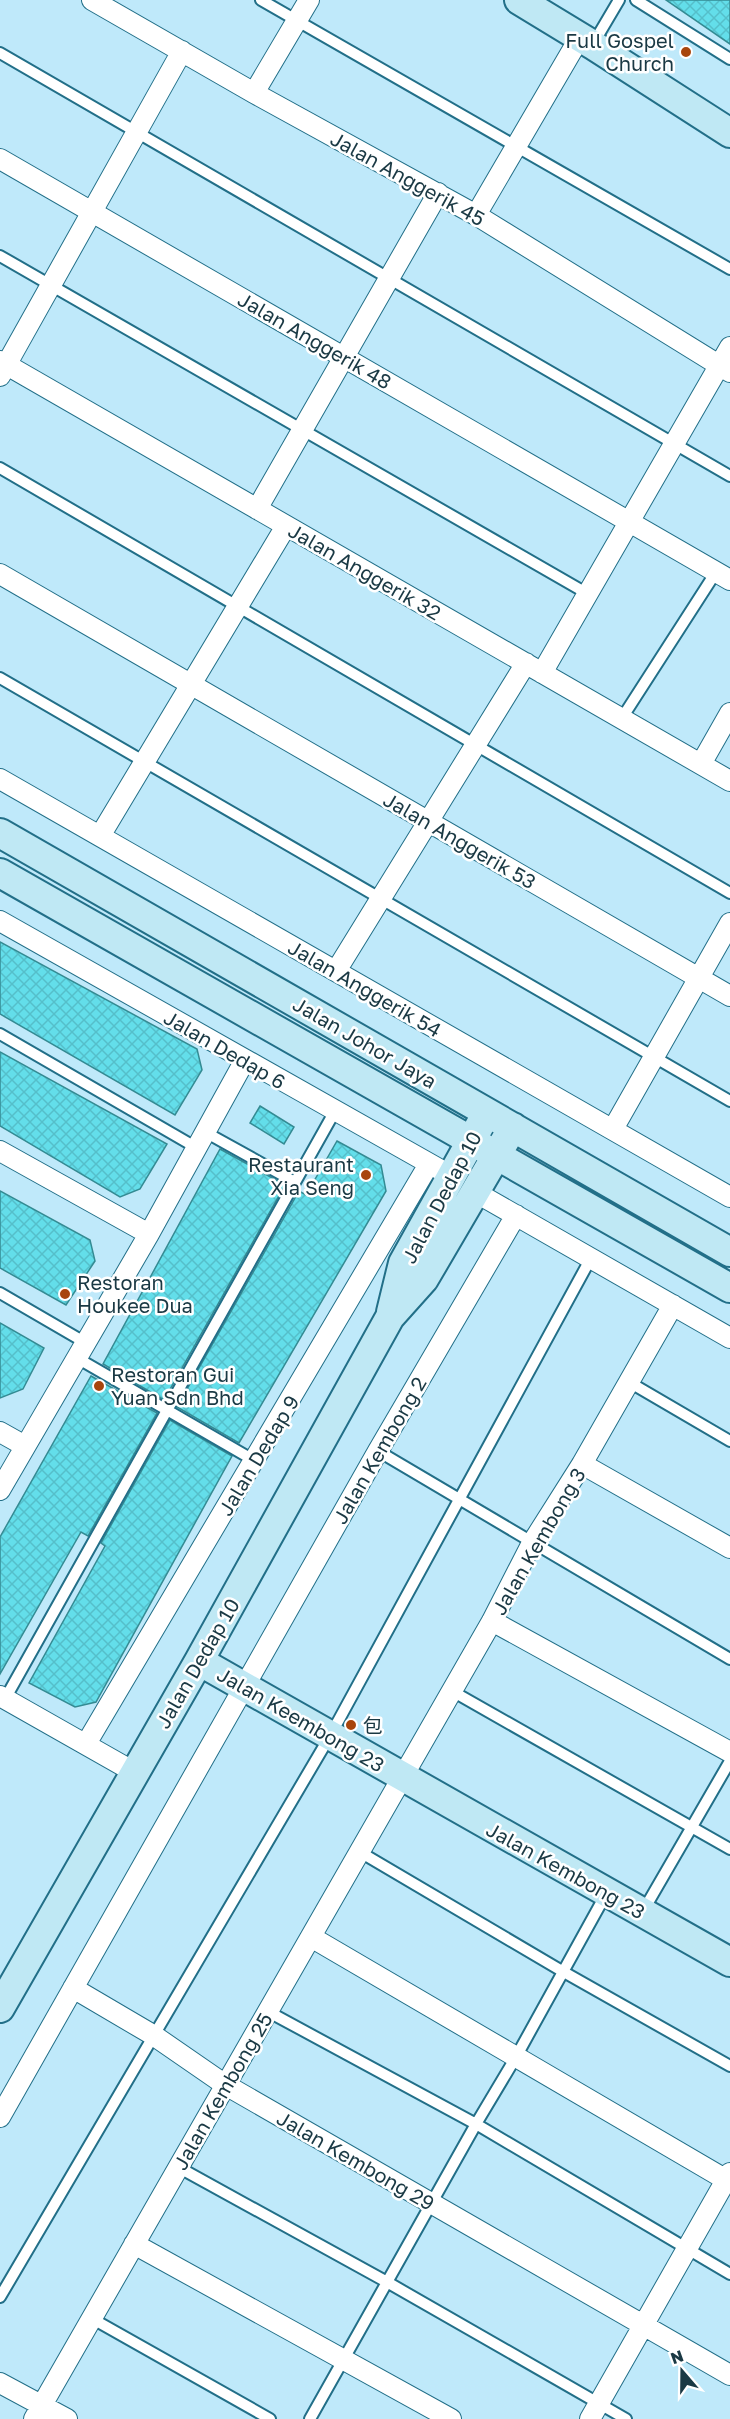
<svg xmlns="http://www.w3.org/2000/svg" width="730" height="2419" viewBox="0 0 730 2419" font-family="'Golos Text','Noto Sans SC',sans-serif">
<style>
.building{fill:url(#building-cross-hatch);stroke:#348b93;stroke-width:1.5}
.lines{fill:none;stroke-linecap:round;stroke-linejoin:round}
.lane-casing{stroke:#226f88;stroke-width:14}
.street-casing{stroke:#226f88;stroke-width:22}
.secondary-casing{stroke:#226f88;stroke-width:32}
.lane{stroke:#fff;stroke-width:10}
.street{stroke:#fff;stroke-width:20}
.secondary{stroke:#bfe8f4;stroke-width:28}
.poi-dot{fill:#a8450c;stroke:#fff;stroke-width:2}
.labels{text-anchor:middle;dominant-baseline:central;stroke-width:5;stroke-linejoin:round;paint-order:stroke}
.poi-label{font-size:20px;fill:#1a3944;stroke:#fff;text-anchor:start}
.street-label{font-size:20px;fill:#1a3944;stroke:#fff}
</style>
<defs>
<pattern id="building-cross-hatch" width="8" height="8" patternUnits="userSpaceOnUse" patternTransform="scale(1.5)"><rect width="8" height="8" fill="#63deea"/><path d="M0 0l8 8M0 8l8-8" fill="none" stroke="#55bfca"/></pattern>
</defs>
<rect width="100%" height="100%" fill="#bfe9fa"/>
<path class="building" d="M666,0h64v44z
M0,942l197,107 5,21 -27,45 -175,-101z
M0,1052l167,92 -27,45 -20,8 -120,-71z
M260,1106l34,21 -10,17 -34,-21z
M337,1141l44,24 5,26 -147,252 -62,-36 122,-216 7,4z
M220,1149l65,36 -121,215 -61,-36z
M0,1191l90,49 5,21 -29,44 -66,-37z
M0,1323l44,25 -21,41 -23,9z
M91,1376l66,37 -69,123 -7,-4 -81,142v-137z
M170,1420l62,36 -136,246 -21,5 -46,-24 76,-137 -4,-3z"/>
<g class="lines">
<g class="lane-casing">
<path id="lane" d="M261,0l469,269
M636,0l94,59
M593,44l26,-44
M0,53l730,423
M0,256l588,338
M0,468l730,425
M0,678l730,423
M622,718l94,-146
M0,1034l197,114
M205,1132l90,50
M0,1293l86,50
M77,1358l178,103
M629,1382l101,59
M378,1451l352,208
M452,1691l278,158
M5,1699l330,-588
M360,1852l202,119 168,95
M642,1913l88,-152
M267,2011l209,113 254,150
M178,2167l209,115 239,137
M0,2297l330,-561 261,-478
M91,2318l179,101
M310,2419l166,-295 40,-67 90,-163"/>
</g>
<g class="street-casing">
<path id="street" d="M92,0l162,93 222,122 254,157
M254,93l55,-93
M0,159l730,421
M476,215l104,-178
M0,361l730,420
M0,376l182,-325
M257,509l181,-316
M0,574l730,422
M542,673l188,-326
M701,764l29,-51
M0,779l730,418
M100,836l186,-310
M0,921l439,248
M336,971l190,-308
M613,1129l117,-206
M0,1151l149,83
M475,1192l255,146
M0,1432l25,14
M582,1464l148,84
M0,1490l149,-256 96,-174
M492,1621l238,131
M0,1696l134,76
M86,1744l343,-580
M311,1937l419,245
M73,1988l80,47 71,49 506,291
M0,2117l378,-666 138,-236
M134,2244l317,175
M0,2383l67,36
M34,2419l458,-798 40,-78 50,-79 91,-159
M590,2419l140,-246"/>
</g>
<g class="secondary-casing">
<path id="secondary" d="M519,0l74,45 137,88
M0,833l730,419
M0,873l730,415
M391,1312l12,-49 77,-138
M199,1661l531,301
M0,2008l199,-347 191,-344 34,-38 89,-152"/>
</g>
<use href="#lane" class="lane"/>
<use href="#street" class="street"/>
<use href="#secondary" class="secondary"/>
</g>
<g class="poi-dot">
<circle cx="686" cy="52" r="6"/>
<circle cx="366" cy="1175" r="6"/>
<circle cx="65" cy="1294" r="6"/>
<circle cx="99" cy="1386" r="6"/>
<circle cx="351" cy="1725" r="6"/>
</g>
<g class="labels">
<g class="poi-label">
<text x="674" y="40" text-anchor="end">Full Gospel<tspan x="674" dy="23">Church</tspan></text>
<text x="354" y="1164" text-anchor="end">Restaurant<tspan x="354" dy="23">Xia Seng</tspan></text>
<text x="77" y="1282">Restoran<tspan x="77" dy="23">Houkee Dua</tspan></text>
<text x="111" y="1374">Restoran Gui<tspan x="111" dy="23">Yuan Sdn Bhd</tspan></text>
<text x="363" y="1725">包</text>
</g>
<g class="street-label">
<text transform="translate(408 178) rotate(29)">Jalan Anggerik 45</text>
<text transform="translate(315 340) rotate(30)">Jalan Anggerik 48</text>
<text transform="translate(365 571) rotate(30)">Jalan Anggerik 32</text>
<text transform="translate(460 840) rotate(30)">Jalan Anggerik 53</text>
<text transform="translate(365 988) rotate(30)">Jalan Anggerik 54</text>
<text transform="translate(365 1042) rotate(30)">Jalan Johor Jaya</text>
<text transform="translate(225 1049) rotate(30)">Jalan Dedap 6</text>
<text transform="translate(441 1197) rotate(-62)">Jalan Dedap 10</text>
<text transform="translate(379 1450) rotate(-60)">Jalan Kembong 2</text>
<text transform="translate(258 1455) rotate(-59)">Jalan Dedap 9</text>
<text transform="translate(538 1541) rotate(-60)">Jalan Kembong 3</text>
<text transform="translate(197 1663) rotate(-60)">Jalan Dedap 10</text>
<text transform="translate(301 1719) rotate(30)">Jalan Keembong 23</text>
<text transform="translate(566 1870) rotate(29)">Jalan Kembong 23</text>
<text transform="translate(222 2091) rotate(-60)">Jalan Kembong 25</text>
<text transform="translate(356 2160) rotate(30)">Jalan Kembong 29</text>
</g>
</g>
<g transform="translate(682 2371) rotate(340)" stroke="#ffffff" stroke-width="4.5" paint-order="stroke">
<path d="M0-4.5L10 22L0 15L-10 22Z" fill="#1a3944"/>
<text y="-9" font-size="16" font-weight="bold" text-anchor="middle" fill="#1a3944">N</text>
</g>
</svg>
